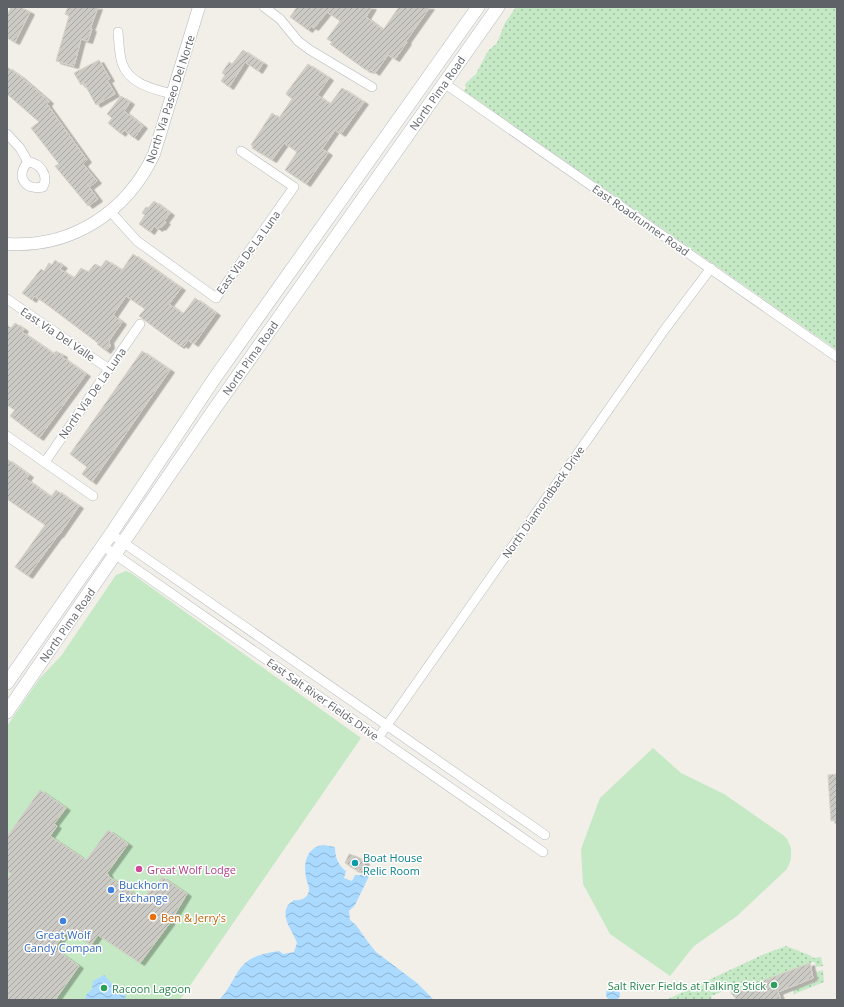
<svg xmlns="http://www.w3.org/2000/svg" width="844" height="1007" viewBox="0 0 844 1007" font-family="'Open Sans',sans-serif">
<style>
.grass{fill:url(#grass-dots)}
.pitch{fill:#c5e8c5}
.water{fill:url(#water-waves)}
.building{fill:url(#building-hatch);stroke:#d6d1c6;filter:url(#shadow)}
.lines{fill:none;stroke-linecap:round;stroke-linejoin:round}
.minor-casing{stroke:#b5b8bc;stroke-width:10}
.tertiary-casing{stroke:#b5b8bc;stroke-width:13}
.secondary-casing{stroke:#b6babf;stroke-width:14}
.minor{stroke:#fff;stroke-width:9}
.tertiary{stroke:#fff;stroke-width:12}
.secondary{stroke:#fff;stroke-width:13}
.culture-dot{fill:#0f9aa8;stroke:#fff;stroke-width:1.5}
.hotel-dot{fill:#d1479c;stroke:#fff;stroke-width:1.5}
.shop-dot{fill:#3f7fe0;stroke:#fff;stroke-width:1.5}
.food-dot{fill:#e8710a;stroke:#fff;stroke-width:1.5}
.leisure-dot{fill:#2e9e5b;stroke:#fff;stroke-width:1.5}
.labels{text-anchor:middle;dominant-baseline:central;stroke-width:3;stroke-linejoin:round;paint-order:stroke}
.street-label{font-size:11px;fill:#5f6368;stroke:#fff}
.culture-label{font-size:11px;fill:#0d838f;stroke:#fff;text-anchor:start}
.hotel-label{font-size:11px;fill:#b23c85;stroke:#fff;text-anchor:start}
.shop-label{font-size:11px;fill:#366cbe;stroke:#fff;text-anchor:start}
.food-label{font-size:11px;fill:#c56008;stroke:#fff;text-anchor:start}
.leisure-label{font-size:11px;fill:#27864d;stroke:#fff;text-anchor:end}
</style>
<defs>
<pattern id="grass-dots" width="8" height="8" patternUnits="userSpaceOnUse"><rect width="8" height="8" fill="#c5e8c5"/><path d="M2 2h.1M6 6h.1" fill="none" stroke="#a3c0a4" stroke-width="1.8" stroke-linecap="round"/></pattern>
<pattern id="water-waves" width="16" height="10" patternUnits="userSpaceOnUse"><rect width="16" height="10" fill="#aadaff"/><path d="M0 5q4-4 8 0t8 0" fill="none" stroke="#8eb4d2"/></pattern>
<pattern id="building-hatch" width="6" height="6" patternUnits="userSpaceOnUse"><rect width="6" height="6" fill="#cccac5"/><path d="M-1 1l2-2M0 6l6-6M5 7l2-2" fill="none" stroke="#a9a8a4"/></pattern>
<filter id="shadow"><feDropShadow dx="4.5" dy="2.5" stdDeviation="0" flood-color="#0004"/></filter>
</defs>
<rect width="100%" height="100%" fill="#f1efe8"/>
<path class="grass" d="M516,7h321v343l-373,-259 2,-3 -1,-4 11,-10 12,-23 9,-8 8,-20z
M786,946l23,9 5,3 7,-1 2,9 -7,1 -1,-5h-2l-82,31 -2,-4 -18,7 1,4h-46l96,-45z
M823,970l1,12 -30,12 -1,-4 25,-9 -2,-9z"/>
<path class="pitch" d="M126,571l5,2 230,165 -181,262h-173v-274l33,-48 21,-22 55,-81z
M653,748l28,25 43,21 59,41 4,4 4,9v11l-4,10 -50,47 -43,30 -24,30 -60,-42 -27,-50 -2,-35 19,-51z"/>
<path class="water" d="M323,845l12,2c0,10 3,18 11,24l-2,7 8,3 3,-6h5l10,-1 -15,31 -6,6 1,9 6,5 12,17 8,10 41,31 17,17h-215c11,-10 15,-26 25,-36 9,-9 23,-11 35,-13l4,3 11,-2 3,-9c-3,-10 -16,-24 -10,-36 1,-3 5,-5 7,-7 7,1 15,-2 15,-11 0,-4 -3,-8 -3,-12 -3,-14 1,-30 17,-32z
M104,975l10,11 12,6 -1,8h-40l1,-5 6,-6 1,-8z
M606 994a7 7 0 1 1 14 0a7 7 0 1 1-14 0Z"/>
<path class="building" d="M11,7h9l10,5 -15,30 -8,-4v-23z
M68,7h30l-8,22h2l-4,12 -7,-2 -7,27 -18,-5 13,-45 -4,-2z
M297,7h75l-6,10 17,13 16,-23h31l-24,34 1,1 -12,17 -7,-4 -13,18 -4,-3 -1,1 -4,-2v1l-36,-26 2,-2 -5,-3 13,-18 -13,-9 -13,16 -3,-2 -3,4 -18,-13z
M243,50l20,13 -5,8 -13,-9 -16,25 -8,-6 4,-6 -3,-2 7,-11 3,2z
M99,60l11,19 -3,1 8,14 -19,11 -12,-22 -3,2 -7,-12z
M308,64l21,14 -12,17 13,9 12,-16 22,14 -23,32 -6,-4 -13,19 6,4 -22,31 -21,-14 12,-18 -13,-9 -12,17 -20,-12 1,-2 -2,-1 21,-32 7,5 13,-19 -6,-5 1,-2z
M7,67l13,9 29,25 -2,3 40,56 -4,4 14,17 -8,6 9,12 -10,7 -33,-40 4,-2 -28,-36 8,-6 -32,-28z
M121,96l9,6 -6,9 19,15 -9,12 -10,-8 -3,4 -13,-11 4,-5 -5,-4z
M154,201l16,12 -6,8 2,1 -5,6 -1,-1 -2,2 -4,-3 -4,6 -11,-8 6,-9 -3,-2 4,-6 2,1z
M133,254l48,34 -12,16 14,10 12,-16 21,15 -22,31 -6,-4 -4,6 -3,-2 -1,2 -21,-15 -20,-15 6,-7 -19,-13 -13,19 9,7 -13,19 1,5 -4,5 -9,-7 1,-1 -56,-42 -8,-5 -2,4 -10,-7 19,-24 3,2 5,-8 3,2 3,-5 8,6 -3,3 14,9 7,-10 7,4 7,-8 6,3 5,-7 16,10z
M15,323l9,6 -2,3 32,22 2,-3 7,4 -1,2 24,17 -47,64 -29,-22 5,-6 -8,-5v-80l4,3z
M142,351l28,19 -78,112 -10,-8 5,-7 -17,-13z
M7,459l22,16 -3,4 25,18 5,-7 23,16 -20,29h-1l-30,41 -13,-9 30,-42 -38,-26z
M837,774v46l-6,1 -3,-46z
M40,790l26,18 -12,16 3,2 -7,10 34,23h3l21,-29 20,14 -21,29 2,2 -1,1 35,24 6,-10 2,1 3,-4 1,1 7,-11 25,17 -18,30 -29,39 -42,-28 -7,10 -24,-15 -13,18 25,18 -24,34h-48v-120l4,-6 -4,-3v-34z
M349,854l9,3 7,5 -4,9 -7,-2 -9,-6z
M810,963l3,15 -35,14 3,8h-44l-6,-7z"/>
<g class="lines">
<g class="minor-casing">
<path id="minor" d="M264,7l16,12 18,22 12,9 62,37
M118,32c1,10 1,22 4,31 7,21 31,26 50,31
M444,83l393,274
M7,134l13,14 8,14
M28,162c12,1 21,13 15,25 -18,4 -28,-11 -15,-25z
M110,211l27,30 79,57 78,-111 -53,-36
M7,299l102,70
M7,436l86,60
M45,462l95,-138
M111,534l434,301
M103,546l440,306
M378,738l287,-409 46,-61"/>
</g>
<g class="tertiary-casing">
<path id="tertiary" d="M7,244c65,4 120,-32 147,-90l45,-147"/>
</g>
<g class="secondary-casing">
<path id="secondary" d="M7,683l104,-149 103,-155 264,-372
M7,712l206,-301 285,-404"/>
</g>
<use href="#minor" class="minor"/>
<use href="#tertiary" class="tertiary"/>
<use href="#secondary" class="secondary"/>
</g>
<circle class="culture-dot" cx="355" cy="863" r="4"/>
<circle class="hotel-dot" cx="139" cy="869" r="4"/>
<g class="shop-dot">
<circle cx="111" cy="890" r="4"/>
<circle cx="63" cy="921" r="4"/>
</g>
<circle class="food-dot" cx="153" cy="917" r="4"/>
<g class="leisure-dot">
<circle cx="774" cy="985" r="4"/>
<circle cx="104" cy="988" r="4"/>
</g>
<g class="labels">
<g class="street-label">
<text transform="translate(437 93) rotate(-55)">North Pima Road</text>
<text transform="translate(170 99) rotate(-72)">North Via Paseo Del Norte</text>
<text transform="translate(641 220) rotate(35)">East Roadrunner Road</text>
<text transform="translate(248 252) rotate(-54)">East Via De La Luna</text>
<text transform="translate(58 334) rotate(34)">East Via Del Valle</text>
<text transform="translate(250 358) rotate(-55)">North Pima Road</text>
<text transform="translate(92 393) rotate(-55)">North Via De La Luna</text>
<text transform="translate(543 502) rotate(-55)">North Diamondback Drive</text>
<text transform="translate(67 625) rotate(-55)">North Pima Road</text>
<text transform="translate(323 699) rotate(35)">East Salt River Fields Drive</text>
</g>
<g class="culture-label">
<text x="363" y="857">Boat House<tspan x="363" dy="13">Relic Room</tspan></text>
</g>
<g class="hotel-label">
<text x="147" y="869">Great Wolf Lodge</text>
</g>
<g class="shop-label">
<text x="119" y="884">Buckhorn<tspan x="119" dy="13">Exchange</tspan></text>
<text x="63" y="934" text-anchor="middle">Great Wolf<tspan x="63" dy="13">Candy Compan</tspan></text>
</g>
<g class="food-label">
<text x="161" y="917">Ben &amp; Jerry's</text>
</g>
<g class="leisure-label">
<text x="766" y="985">Salt River Fields at Talking Stick</text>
<text x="112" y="988" text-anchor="start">Racoon Lagoon</text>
</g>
</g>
<rect width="844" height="1007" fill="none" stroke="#5f6368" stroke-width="16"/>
</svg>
